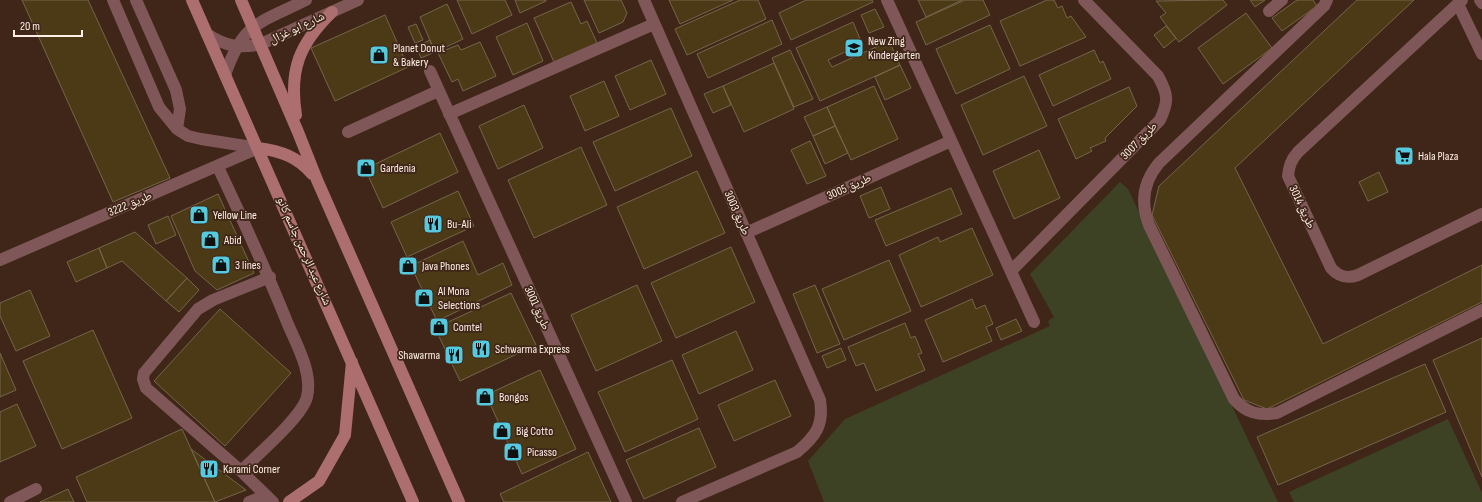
<svg xmlns="http://www.w3.org/2000/svg" width="1482" height="502" viewBox="0 0 1482 502" font-family="'Sofia Sans Condensed','Noto Naskh Arabic',sans-serif">
<style>
.green{fill:#3e4224}
.building{fill:#4c3a16;stroke:#74664a}
.lines{fill:none;stroke-linecap:round;stroke-linejoin:round}
.lane{stroke:#7f5758;stroke-width:12}
.street{stroke:#7f5758;stroke-width:12}
.secondary{stroke:#ac6e6f;stroke-width:12}
.labels{text-anchor:middle;dominant-baseline:central;stroke-width:3.5;stroke-linejoin:round;paint-order:stroke}
.street-label{font-size:12px;fill:#ffeee5;stroke:#3f2618}
.poi-label{font-size:12px;fill:#ffeee5;stroke:#3f2618;text-anchor:start}
</style>
<rect width="100%" height="100%" fill="#3f2618"/>
<path class="green" d="M1120,182l8,7 150,313h-454l-16,-41 37,-42 205,-93 -2,-5 6,-4 -24,-43z
M1448,419l34,74v9h-188l-5,-10z"/>
<path class="building" d="M22,0h66l82,178 -57,24z
M457,0h48l7,15 -40,19z
M515,0h31v1l-26,12z
M584,0h37l6,13 -4,9 -24,11z
M669,0h64l-53,24z
M740,0h18l8,19 -79,36 -12,-26z
M806,0h66l1,2 -82,38 -12,-27z
M918,0h44l-36,17z
M965,0h18l7,15 -64,30 -10,-23z
M1047,0h7l4,8 4,-2 5,12 4,-2 15,21 -66,29 -20,-45z
M1223,0l4,5 -48,37 -19,-25 6,-4 -10,-12z
M1250,0h15l-10,7z
M1297,0h16l4,6 -35,25 -10,-13z
M1357,0h57l-179,168 88,176 159,-79v37l-215,107 -23,-9 -92,-185 7,-29z
M571,2l10,22 6,-3 10,22 -43,19 -20,-44z
M447,4l16,35 -28,13 -15,-35z
M875,9l9,18 -15,6 -8,-18z
M1246,13l26,35 -49,36 -25,-36z
M385,15l23,52 -73,34 -24,-53z
M772,20l10,24 -74,34 -11,-24z
M853,22l9,22 -34,16 4,7 57,-26 11,24 -80,36 -24,-53z
M527,23l16,38 -30,14 -17,-38z
M416,24l7,16 -8,3 -7,-16z
M990,25l20,44 -54,25 -20,-45z
M1166,26l10,12 -12,10 -10,-13z
M430,40l5,12 -14,6 -5,-11z
M480,42l16,34 -33,15 -5,-12 -6,3 -14,-29 20,-8 3,5z
M790,50l23,49 -19,8 -22,-49z
M1094,50l6,13 3,-2 8,18 -58,27 -14,-31z
M651,60l15,34 -36,16 -15,-34z
M774,63l20,46 -50,23 -21,-46z
M900,65l11,23 -26,12 -10,-23z
M1024,76l23,50 -64,29 -22,-50z
M604,81l15,35 -34,15 -15,-35z
M723,86l8,19 -18,8 -9,-19z
M874,86l24,53 -47,21 -24,-53z
M1129,87l8,19 -32,32 1,3 -16,7 2,3 -16,8 -18,-40z
M524,105l19,43 -45,21 -19,-43z
M827,107l8,19 -22,10 -9,-19z
M671,108l21,48 -77,35 -22,-49z
M835,126l13,27 -23,11 -12,-28z
M440,133l18,39 -75,36 -18,-39z
M810,141l16,35 -19,8 -16,-34z
M581,147l26,58 -73,33 -26,-58z
M1039,150l21,48 -46,21 -21,-48z
M697,171l28,62 -81,36 -27,-62z
M1379,172l9,20 -20,9 -9,-19z
M881,187l9,22 -21,9 -9,-22z
M951,188l11,26 -76,32 -11,-26z
M458,191l16,35 -67,31 -16,-35z
M218,194l36,79 -37,17 -22,-19 -24,-55z
M168,216l8,19 -20,9 -8,-19z
M972,228l21,47 -72,32 -22,-52 39,-18 2,5z
M135,232l52,46 -21,23 -44,-40 -15,7 -8,-20z
M463,241l15,34 25,-12 9,22 -75,36 -26,-55z
M731,247l24,55 -79,36 -25,-55z
M99,248l8,20 -31,14 -9,-20z
M889,260l22,51 -67,29 -22,-51z
M187,278l12,12 -20,22 -13,-11z
M637,285l25,56 -66,30 -25,-56z
M815,285l25,59 -23,9 -24,-59z
M30,290l20,46 -34,15 -16,-35v-13z
M511,293l25,52 -76,36 -25,-53z
M972,299l4,10 9,-4 8,19 -7,3 6,14 -49,21 -18,-42z
M220,309l71,64 -66,73 -71,-65z
M1016,319l6,12 -21,9 -5,-12z
M905,323l6,15 4,-2 7,17 -4,1 7,16 -49,21 -12,-28 -8,3 -8,-19z
M93,330l39,88 -70,31 -39,-88z
M736,331l17,39 -54,24 -17,-39z
M1482,338v139l-49,-117z
M841,348l5,12 -19,8 -5,-12z
M0,353l16,37 -16,7z
M672,360l26,59 -73,33 -27,-60z
M1425,364l21,48 -168,73 -21,-48z
M540,370l36,79 -54,25 -36,-79z
M775,380l16,36 -57,25 -16,-36z
M17,404l19,42 -36,16v-50z
M699,428l17,39 -72,32 -18,-39z
M182,429l33,73h-128l-11,-25z
M191,449l55,41 -31,12z
M588,452l23,50h-107l-4,-8z
M68,489l6,13h-34z"/>
<g class="lines">
<path class="lane" d="M113,0l46,107 18,22 11,7 13,3 57,9
M136,0l40,90 4,19 -3,20
M1327,0l-3,6 -165,157c-16,19 -19,39 -10,62l85,174c12,14 25,17 43,14l205,-103
M1462,0l-164,152c-7,8 -9,14 -10,24l43,92c8,9 16,11 27,7l124,-61
M1480,0l2,3
M1458,4l24,50
M1269,11l13,-11
M348,132l90,-41
M218,167c24,51 48,102 69,155 9,22 26,50 20,75 -5,20 -50,58 -66,74l32,31
M241,471l-95,-83 -3,-9 1,-6 54,-64 15,-9 57,-23
M249,502l17,-7"/>
<path class="street" d="M644,0l176,400c4,25 -4,36 -23,52l-115,50
M887,0l147,322
M207,34c18,12 33,15 54,10l97,-44
M430,71l196,431
M225,75c18,-53 35,-52 81,-75
M449,114l205,-90
M746,233l205,-92
M0,260l258,-112
M1011,271l149,-151c9,-19 8,-26 -2,-44l-74,-76
M10,502l26,-13"/>
<path class="secondary" d="M192,0l221,502
M241,0l57,132 19,48 142,322
M296,115c-7,-45 3,-71 36,-103
M258,148c23,3 40,9 54,26
M289,502l30,-21 26,-46 7,-73"/>
</g>
<defs>
<g id="school-square" transform="scale(1)"><rect x="-9" y="-9" width="18" height="18" rx="4" fill="#55cadf" stroke="#3f2618"/><path d="M0-5L7-2L0 1L-7-2ZM-4 1L0 2.5L4 1V4Q0 6-4 4Z" fill="#111"/></g>
<g id="shop-square" transform="scale(1)"><rect x="-9" y="-9" width="18" height="18" rx="4" fill="#55cadf" stroke="#3f2618"/><path d="M-5-2.5h2.3a2.7 3.5 0 0 1 5.4 0H5L5.5 6h-11ZM-1.5-2.5h3a1.5 2.3 0 0 0-3 0Z" fill="#111"/></g>
<g id="supermarket-square" transform="scale(1)"><rect x="-9" y="-9" width="18" height="18" rx="4" fill="#55cadf" stroke="#3f2618"/><path d="M-6-5.5h2.5l.6 2H6L4.5 2H-2.5L-4.4-4H-6ZM-1.5 3.2a1.3 1.3 0 1 0 .1 0ZM3 3.2a1.3 1.3 0 1 0 .1 0Z" fill="#111"/></g>
<g id="restaurant-square" transform="scale(1)"><rect x="-9" y="-9" width="18" height="18" rx="4" fill="#55cadf" stroke="#3f2618"/><path d="M-5-6h1v4h1v-4h1v4h1v-4h1v5L-1.5 .5V6h-2V.5L-5-1ZM5-6V6H3V1.5H1.5Q1.5-4 5-6Z" fill="#111"/></g>
</defs>
<g fill-rule="evenodd">
<use href="#school-square" x="854" y="48"/>
<use href="#shop-square" x="379" y="55"/>
<use href="#supermarket-square" x="1404" y="156"/>
<use href="#shop-square" x="366" y="168"/>
<use href="#shop-square" x="199" y="215"/>
<use href="#restaurant-square" x="433" y="224"/>
<use href="#shop-square" x="210" y="240"/>
<use href="#shop-square" x="221" y="265"/>
<use href="#shop-square" x="408" y="266"/>
<use href="#shop-square" x="424" y="298"/>
<use href="#shop-square" x="439" y="327"/>
<use href="#restaurant-square" x="481" y="349"/>
<use href="#restaurant-square" x="454" y="355"/>
<use href="#shop-square" x="485" y="397"/>
<use href="#shop-square" x="502" y="431"/>
<use href="#shop-square" x="513" y="452"/>
<use href="#restaurant-square" x="209" y="469"/>
</g>
<g class="labels">
<g class="street-label">
<text transform="translate(297 28) rotate(-25)">شارع ابو غزال</text>
<text transform="translate(1139 141) rotate(-46)">طريق 3007</text>
<text transform="translate(849 187) rotate(-24)">طريق 3005</text>
<text transform="translate(130 204) rotate(-23)">طريق 3222</text>
<text transform="translate(1302 207) rotate(65)">طريق 3014</text>
<text transform="translate(737 213) rotate(66)">طريق 3003</text>
<text transform="translate(304 251) rotate(66)">شارع عبد الرحمن جاسم كانو</text>
<text transform="translate(537 308) rotate(66)">طريق 3001</text>
</g>
<g class="poi-label">
<text x="868" y="41">New Zing<tspan x="868" dy="14">Kindergarten</tspan></text>
<text x="393" y="48">Planet Donut<tspan x="393" dy="14">&amp; Bakery</tspan></text>
<text x="1418" y="156">Hala Plaza</text>
<text x="380" y="168">Gardenia</text>
<text x="213" y="215">Yellow Line</text>
<text x="447" y="224">Bu-Ali</text>
<text x="224" y="240">Abid</text>
<text x="235" y="265">3 lines</text>
<text x="422" y="266">Java Phones</text>
<text x="438" y="291">Al Mona<tspan x="438" dy="14">Selections</tspan></text>
<text x="453" y="327">Comtel</text>
<text x="495" y="349">Schwarma Express</text>
<text x="440" y="355" text-anchor="end">Shawarma</text>
<text x="499" y="397">Bongos</text>
<text x="516" y="431">Big Cotto</text>
<text x="527" y="452">Picasso</text>
<text x="223" y="469">Karami Corner</text>
</g>
</g>
<path d="M14 30v6h68v-6" fill="none" stroke="#ffeee5" stroke-width="2"/>
<text x="20" y="30" font-size="12" fill="#ffeee5" stroke="#3f2618" stroke-width="3" paint-order="stroke">20 m</text>
</svg>
